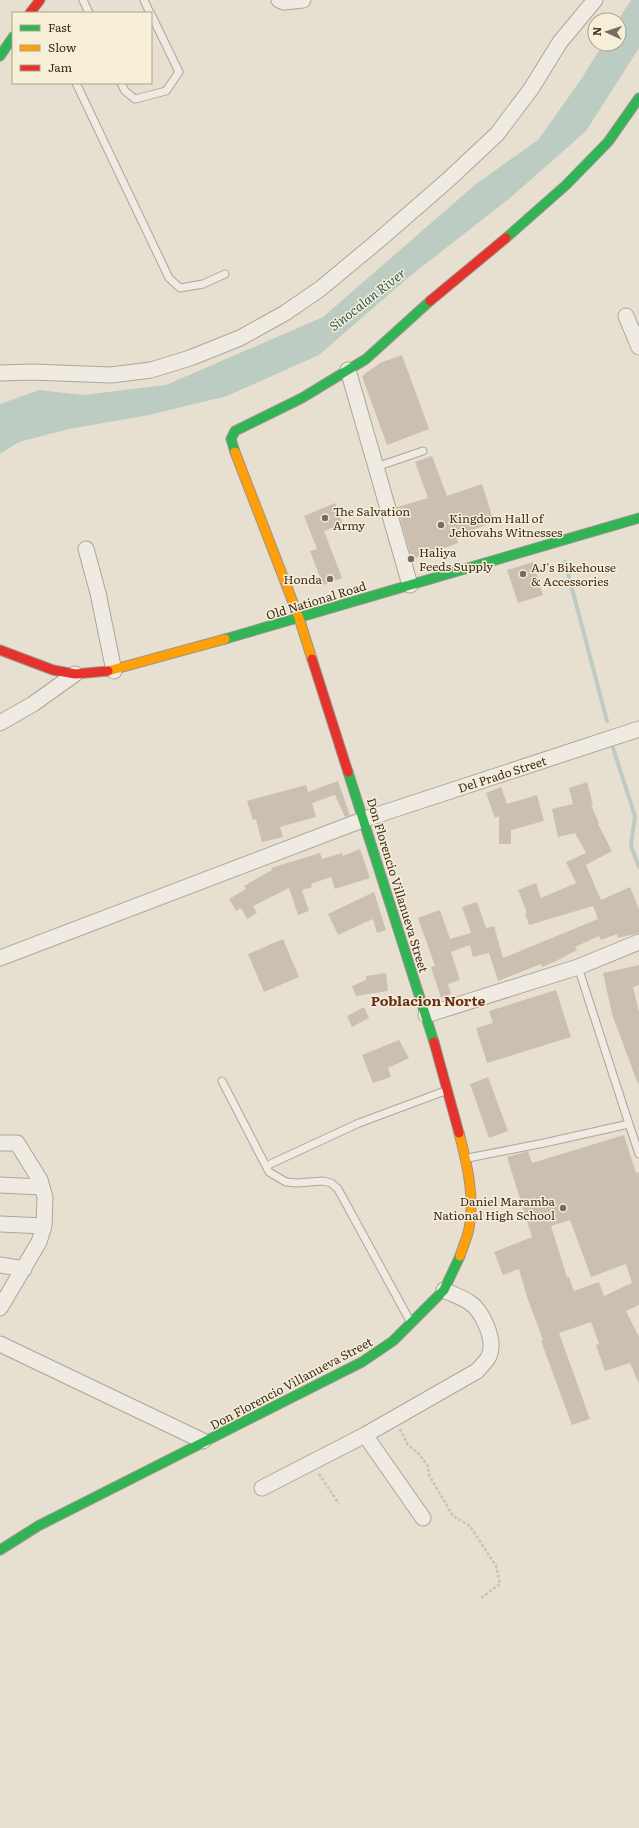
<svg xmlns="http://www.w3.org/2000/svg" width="639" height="1828" viewBox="0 0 639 1828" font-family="Literata,serif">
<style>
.water{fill:#bcccc2}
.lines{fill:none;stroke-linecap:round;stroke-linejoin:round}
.stream{stroke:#bcccc2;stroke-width:4}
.building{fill:#cbbfb2;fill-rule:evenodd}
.lane-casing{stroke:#ada599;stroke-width:9}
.street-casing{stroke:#ada599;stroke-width:17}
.fast-casing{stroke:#9c958a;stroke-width:11}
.slow-casing{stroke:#9c958a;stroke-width:11}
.jam-casing{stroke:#9c958a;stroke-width:11}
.path{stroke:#c8c2b9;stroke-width:2.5;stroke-dasharray:3 2;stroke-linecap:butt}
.lane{stroke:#efebe3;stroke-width:7}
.street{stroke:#efebe3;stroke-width:15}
.fast{stroke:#30b455;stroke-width:9}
.slow{stroke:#ff9f0a;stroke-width:9}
.jam{stroke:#e5322d;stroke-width:9}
.poi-dot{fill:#786c5e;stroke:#f7eed8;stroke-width:1.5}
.labels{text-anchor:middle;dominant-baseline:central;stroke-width:3;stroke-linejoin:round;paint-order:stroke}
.poi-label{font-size:12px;fill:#3d2e20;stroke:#f7eed8;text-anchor:start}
.street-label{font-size:12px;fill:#3d2e20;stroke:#f7eed8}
.water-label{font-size:13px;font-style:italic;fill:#2f5d5a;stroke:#f7eed8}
.quarter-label{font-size:14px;font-weight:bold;fill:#6b2e1e;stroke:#f7eed8}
</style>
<rect width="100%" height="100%" fill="#e7e0d1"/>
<path class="water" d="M631,0h8v48l-53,83 -76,67 -100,78 -91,79 -92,41 -78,19 -80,14 -50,13 -19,12v-50l39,-14 44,5 83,-10 157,-68 153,-133 62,-44 44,-62 21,-34h16l-1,-24z"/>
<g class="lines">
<path class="stream" d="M565,562l42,159
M613,748l22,68 -4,30 8,21"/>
</g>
<path class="building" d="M402,355l27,74 -42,16 -25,-69 18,-13z
M432,456l15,40 35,-12 12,38 -38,14 2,7 -46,17 -15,-53 31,-9 -13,-36z
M335,503l8,21 -19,7 18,47 -19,7 -13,-34 7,-2 -13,-33z
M533,562l10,33 -25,8 -11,-33z
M338,781l12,34 -5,2 -10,-22 -23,8 4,14 -36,10 3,10 -21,5 -6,-23 -3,1 -6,-19 59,-16 2,7z
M587,782l6,22 -2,1 8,18 -1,1 14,27 -26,14 15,35 29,-13 9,22v24l-21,5 -1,-4 -16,6 -2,-4 -24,11 2,3 -23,12 -12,5 -1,-3 -43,17 -9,-28 -16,4 -3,-12 -19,7 9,28 -12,4 3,10 -10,4 -10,-31 4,-1 -17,-48 22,-8 10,29 21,-6 -9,-26 15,-5 9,26 8,-2 9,32 95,-39 -5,-13 -64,19 -4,-12h2l-9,-23 18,-7 5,15 35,-15 -10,-21 20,-9 -11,-20 -17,4 -6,-28 21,-5 -4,-16z
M501,787l6,17 30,-9 7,26 -33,9v14h-12v-28l-4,2 -9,-25z
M360,849l10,29 -35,11 -4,-12 -20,7 1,3 -10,3 7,21 -11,4 -9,-27 -36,18 4,7 -10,6 -6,-11 -5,3 -7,-12 17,-10 -2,-3 28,-16 -1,-2 49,-15 2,6 20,-6 1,3z
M374,892l12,38 -9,3 -4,-14 -35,16 -10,-21z
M283,939l16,38 -35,15 -16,-38z
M639,965v20l-6,2 6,25v71l-1,1 -26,-70 -9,-41z
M386,973l2,18 -32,5 -4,-10 14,-6v-4z
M556,990l15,47 -84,26 -11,-35 17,-5 -4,-12z
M364,1007l5,11 -17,9 -5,-11z
M399,1040l10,18 -21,10 3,9 -18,6 -11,-28z
M488,1077l20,54 -19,7 -19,-54z
M624,1135l12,38 3,-1v133l-13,6 13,26v47l-9,-21 -25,8 -9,-26 3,-1 -8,-22 -32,11 31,86 -18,6 -31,-84 2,-1 -16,-43 -8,-28 -16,6 -9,-23 38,-15 -25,-80 21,-6 4,12zM570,1220l21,57 35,-13 6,19 -28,13 -5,-14 -25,9 -5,-14h-2l-16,-51z"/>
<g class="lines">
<g class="lane-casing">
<path id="lane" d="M83,0l6,13
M144,0l6,13
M76,83l93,195 11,10 23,-4 22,-10
M121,83l4,8 10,8 31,-8 13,-19 -28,-58
M376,467l47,-16
M222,1081l47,91 17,10 11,1 26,-2 8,2 7,6 72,132
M629,1124l10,30
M468,1158l76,-15 85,-19 -51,-157
M266,1166l93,-43 86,-32"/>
</g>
<g class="street-casing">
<path id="street" d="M279,0l5,2 19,-2
M626,316l13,31
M348,370l62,215
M0,373l32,-1 79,3 40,-5 39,-12 50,-20 45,-25 35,-24 59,-49 69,-60 49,-46 34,-45 29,-47 35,-42
M86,549l12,44 16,78
M0,723l33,-19 42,-30
M0,958l365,-139 274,-90
M426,1015l152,-48 61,-25
M0,1143h17l23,37 5,17 -1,29 -5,16 -39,66
M0,1185l42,2
M0,1224l44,2
M0,1265l24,4
M0,1344l203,97
M365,1435l58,83
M262,1488l103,-53 112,-64c4,-5 10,-10 12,-15 7,-15 -6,-45 -20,-54 -8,-5 -17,-8 -25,-12"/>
</g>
<g class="fast-casing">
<path id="fast" d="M0,56l13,-19
M506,238l60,-53 42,-43 31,-44
M235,452l-4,-13 4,-8 67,-33 64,-39 64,-58
M225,639l414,-121
M348,772l86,270
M0,1550l38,-24 324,-164 31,-21 51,-51 16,-34"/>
</g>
<g class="slow-casing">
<path id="slow" d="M235,452l64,166 13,41
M108,671l117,-32
M459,1133c8,30 16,64 10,96 -2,9 -6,18 -9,27"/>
</g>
<g class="jam-casing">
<path id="jam" d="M30,13l10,-13
M430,301l76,-63
M0,650l53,20 22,4 33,-3
M312,659l36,113
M434,1042l25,91"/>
</g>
<path class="path" d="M400,1429l8,16 11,9 9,12 1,9 24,41 17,10 26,40 4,18 -20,15
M319,1474l20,30"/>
<use href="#lane" class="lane"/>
<use href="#street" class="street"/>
<use href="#fast" class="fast"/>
<use href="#slow" class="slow"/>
<use href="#jam" class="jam"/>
</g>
<g class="poi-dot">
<circle cx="325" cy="518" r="4"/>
<circle cx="441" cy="525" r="4"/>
<circle cx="411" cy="559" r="4"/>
<circle cx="523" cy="574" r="4"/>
<circle cx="330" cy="579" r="4"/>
<circle cx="563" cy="1208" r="4"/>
</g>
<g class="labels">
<g class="poi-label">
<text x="333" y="511">The Salvation<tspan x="333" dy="14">Army</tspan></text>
<text x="449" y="518">Kingdom Hall of<tspan x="449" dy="14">Jehovahs Witnesses</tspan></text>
<text x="419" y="552">Haliya<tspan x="419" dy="14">Feeds Supply</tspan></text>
<text x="531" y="567">AJ's Bikehouse<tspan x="531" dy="14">&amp; Accessories</tspan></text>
<text x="322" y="579" text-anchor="end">Honda</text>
<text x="555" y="1201" text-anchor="end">Daniel Maramba<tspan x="555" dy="14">National High School</tspan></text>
</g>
<g class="street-label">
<text transform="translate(316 600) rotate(-17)">Old National Road</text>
<text transform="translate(502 774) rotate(-18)">Del Prado Street</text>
<text transform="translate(398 885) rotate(73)">Don Florencio Villanueva Street</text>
<text transform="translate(291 1383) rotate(-28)">Don Florencio Villanueva Street</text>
</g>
<g class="water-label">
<text transform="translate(367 299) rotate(-38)">Sinocalan River</text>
</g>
<g class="quarter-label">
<text x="428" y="1000">Poblacion Norte</text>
</g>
</g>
<rect x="12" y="12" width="140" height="72" fill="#f7eed8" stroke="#ada18e"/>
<rect x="20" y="25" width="20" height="6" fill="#30b455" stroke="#ada18e"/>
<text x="48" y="32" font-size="12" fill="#3d2e20">Fast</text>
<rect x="20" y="45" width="20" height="6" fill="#ff9f0a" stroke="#ada18e"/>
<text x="48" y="52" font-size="12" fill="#3d2e20">Slow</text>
<rect x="20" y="65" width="20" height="6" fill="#e5322d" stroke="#ada18e"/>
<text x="48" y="72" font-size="12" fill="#3d2e20">Jam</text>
<g transform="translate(607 32) rotate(273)"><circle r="19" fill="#f7eed8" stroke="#ada18e"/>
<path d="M0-3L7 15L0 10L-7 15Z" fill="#786c5e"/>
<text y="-6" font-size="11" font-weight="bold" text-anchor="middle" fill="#3d2e20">N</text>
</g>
</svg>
